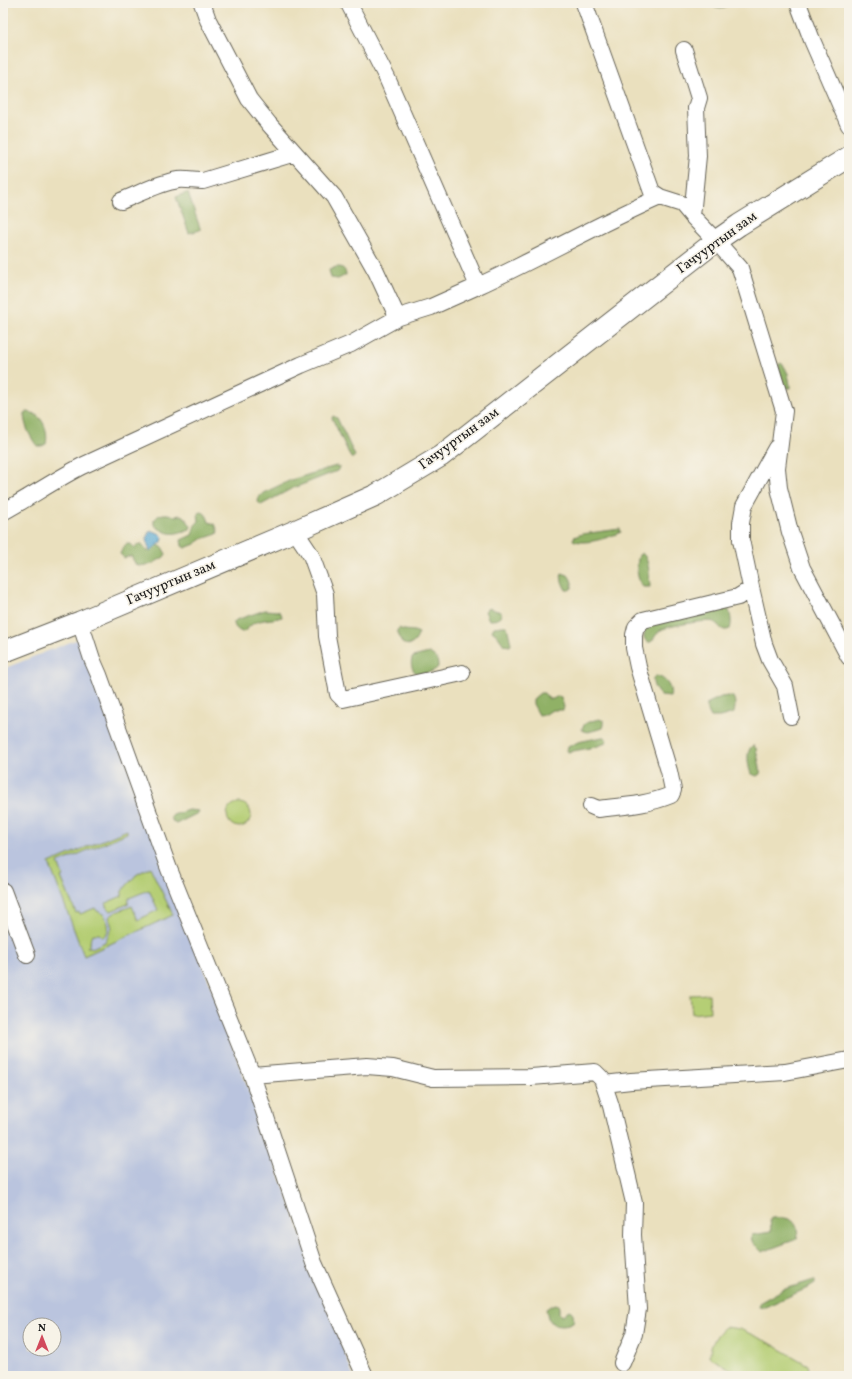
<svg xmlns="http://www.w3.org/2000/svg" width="852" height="1379" viewBox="0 0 852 1379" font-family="Vollkorn,serif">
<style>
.industrial{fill:#bac4de;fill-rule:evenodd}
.green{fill:#b5ce74;stroke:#687548}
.forest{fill:#90b166;stroke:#566641}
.water{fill:#55a6d0;stroke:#386176}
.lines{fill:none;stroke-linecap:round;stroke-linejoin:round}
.minor-casing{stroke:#646155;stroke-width:18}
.major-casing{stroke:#646155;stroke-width:23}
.minor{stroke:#fff;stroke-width:16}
.major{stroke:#fff;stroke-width:21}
.labels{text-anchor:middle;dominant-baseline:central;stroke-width:3.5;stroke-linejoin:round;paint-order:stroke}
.street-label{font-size:14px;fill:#1c1c1c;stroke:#f7f3e8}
</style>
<rect width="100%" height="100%" fill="#f7f3e8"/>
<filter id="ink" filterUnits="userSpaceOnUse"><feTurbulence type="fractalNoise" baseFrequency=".025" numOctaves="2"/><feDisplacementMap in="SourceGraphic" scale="8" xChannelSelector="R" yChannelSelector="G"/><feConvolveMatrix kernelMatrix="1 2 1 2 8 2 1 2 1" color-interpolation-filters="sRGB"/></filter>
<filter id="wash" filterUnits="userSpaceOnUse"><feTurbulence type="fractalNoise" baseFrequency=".012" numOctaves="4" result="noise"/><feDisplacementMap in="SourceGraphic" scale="16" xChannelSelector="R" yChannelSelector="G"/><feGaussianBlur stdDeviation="0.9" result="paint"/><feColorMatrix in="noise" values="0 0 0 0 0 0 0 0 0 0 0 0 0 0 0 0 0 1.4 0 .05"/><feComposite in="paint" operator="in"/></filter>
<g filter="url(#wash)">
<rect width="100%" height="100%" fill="#eae0be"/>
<path class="industrial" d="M83,637l270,739h-350v-707zM30,1325h24v24h-24z"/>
<path class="green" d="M227 815a12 12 0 1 1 24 0a12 12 0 1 1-24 0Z
M127,830v3l-69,30 5,13 -2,1 15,36 3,-1 1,2 15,-6 2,3 7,3c4,9 8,16 -1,23l-4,-3h-6l-2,2 -1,8 -3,3h4l1,1 13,-6 7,-14 -3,-11 7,-5 16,-6 6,14 20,-10 -9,-20 -20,8 -1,6 -17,7 -3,-2 -2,-6 16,-7v-5l14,-16 14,-8 23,48 -89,41 -2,-5 -33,-88z
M709,994l1,18 -18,2 -2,-19z
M725,1327l15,2 30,14 38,22 1,4 -2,7h-64l-34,-19c2,-12 6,-22 16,-30z"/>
<path class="forest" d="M708,3h20l-3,5c-7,2 -12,-1 -17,-5z
M186,193h2l12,35v2l-11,3 -13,-36z
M336,267c6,0 9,1 10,8l-8,4 -7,-1 -2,-8z
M781,363c6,4 9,17 9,25h-5l-7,-23z
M26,412c16,0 23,18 20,32l-4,2h-5c-7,-9 -13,-21 -13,-33z
M333,416l4,2 18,38 -2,2h-2l-19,-40z
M336,466l4,1 -3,4 -46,18 -30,16 -3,-3 1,-5 4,-4 28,-13z
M199,512c6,-1 8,4 10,10l6,2 3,7 -1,3 -15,5 -7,5 -10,4 -3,-2 -1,-6 11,-5 3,-10 4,-4 -1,-7z
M164,514h4l7,2 5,-1 4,1 7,10 -1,3c-17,6 -21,7 -36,-4v-5l5,-5z
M620,529l1,3c-11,5 -36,14 -48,8l1,-3 8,-3z
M127,544h3l4,4 3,-3 4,-1 6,7h3l8,-6 4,2 4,7 -2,3 -12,7 -13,2 -3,-1 -5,-9 -7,2 -4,-4 4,-8z
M642,553c8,6 7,25 8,34h-7c-7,-9 -7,-21 -4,-32z
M562,573l6,2c3,4 5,8 4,13l-3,2h-3c-3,-5 -6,-12 -4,-17z
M488,608l13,4c1,8 -6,8 -12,8l-4,-9z
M725,609l4,1c2,7 3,13 1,19 -9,4 -10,-4 -16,-7 -6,-3 -47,4 -53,8 -5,3 -6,8 -10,12h-4l-3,-4 1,-13z
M265,610l13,1 3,2 1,4 -3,1c-11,2 -27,1 -33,13l-4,1c-5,-2 -8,-5 -8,-10l2,-2z
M503,626h4l4,18 -1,2 -6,-1 -7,-10 -5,-4 2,-4z
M399,628c7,4 13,1 20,5 -3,8 -7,15 -17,10l-5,-13z
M429,653c6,3 9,6 9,14 -5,6 -15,7 -22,6 -5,-4 -6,-11 -3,-16z
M656,676c9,1 17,12 14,21l-9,-1c-5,-5 -9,-11 -8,-18z
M540,693h4l5,6h4l5,-3 3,1 3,10 -1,3h-11l-6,4 -7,1 -6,-11v-5z
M728,696l5,1c3,5 2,11 1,16l-14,4h-9l-5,-10v-3l15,-7z
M599,719l5,2v4l-1,3 -15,4 -5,-1 -1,-2c1,-7 10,-8 17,-10z
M602,737h3l2,4 -1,2 -11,4 -27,5 -1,-2 1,-3 10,-5z
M753,745l3,3c1,9 5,18 4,26l-3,2 -6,-2c-3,-8 -6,-23 2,-29z
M188,810l11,1 -1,2 -22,11 -3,-2 -2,-5 2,-2z
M772,1218c5,0 12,-1 17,1 8,3 10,13 8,20l-35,13 -10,-10 -1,-6 1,-1 19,-3 -1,-13z
M814,1280l1,1v3l-5,3 -45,20 -6,-1v-3l23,-13z
M556,1304l3,2v7l2,3h2l3,-4 4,-2c4,3 4,7 3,12 -7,4 -13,3 -20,2l-5,-6 -2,-9 6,-4z"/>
<path class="water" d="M152,531l7,2 4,4 -1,5 -12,9c-3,-6 -4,-14 -1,-19z"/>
</g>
<g filter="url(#ink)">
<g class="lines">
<g class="minor-casing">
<path id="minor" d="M202,3l6,17 41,79 20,25 65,73 42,74 19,41 4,5 32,-10 47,-21
M352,3l-3,1 38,74 91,208c61,-28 120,-62 182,-89
M584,3l68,189 8,5 22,7 10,12 24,25 24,27 44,143 -7,57 2,20 11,44 12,36 47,89
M798,3l14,37 37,85
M684,50l15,48 -3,10 2,48 -6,60
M121,201c18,-7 37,-18 57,-21 7,-1 17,1 25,1l92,-28
M776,448l-32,58 -3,17v17l11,52 12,52 6,16 15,26 6,30
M3,512c27,-15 52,-32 79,-46l219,-101 50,-21 48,-27
M295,531l16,24 14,39 2,42 11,58 5,5 119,-26
M80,622l12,37 7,16 70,194 83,206 62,188 51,113
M591,806l7,3c25,-3 49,-4 73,-14l2,-5 -4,-19 -31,-104 -4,-19v-13l2,-8 7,-7 95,-23 13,-8
M3,891l24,64
M252,1075l115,-9 26,2 40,10 98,-1 64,-5 7,7 9,27 23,97 -1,32 5,74 -4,25 -12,29
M604,1084l27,-3 154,-9 64,-12"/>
</g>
<g class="major-casing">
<path id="major" d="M3,652l77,-30 215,-91 81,-36 65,-39 275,-215 23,-16 110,-68"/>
</g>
<use href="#minor" class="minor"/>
<use href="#major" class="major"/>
</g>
</g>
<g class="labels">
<g class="street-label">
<text transform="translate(717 243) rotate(-36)">Гачууртын зам</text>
<text transform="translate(459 439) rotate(-36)">Гачууртын зам</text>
<text transform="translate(171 583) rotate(-23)">Гачууртын зам</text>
</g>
</g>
<rect width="852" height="1379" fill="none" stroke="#f7f3e8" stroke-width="16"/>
<g transform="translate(42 1337)"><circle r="19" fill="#f7f3e8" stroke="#9f9d96"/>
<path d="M0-3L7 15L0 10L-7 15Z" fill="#d1495b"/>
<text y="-6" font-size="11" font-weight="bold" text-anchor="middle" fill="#1c1c1c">N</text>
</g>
</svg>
